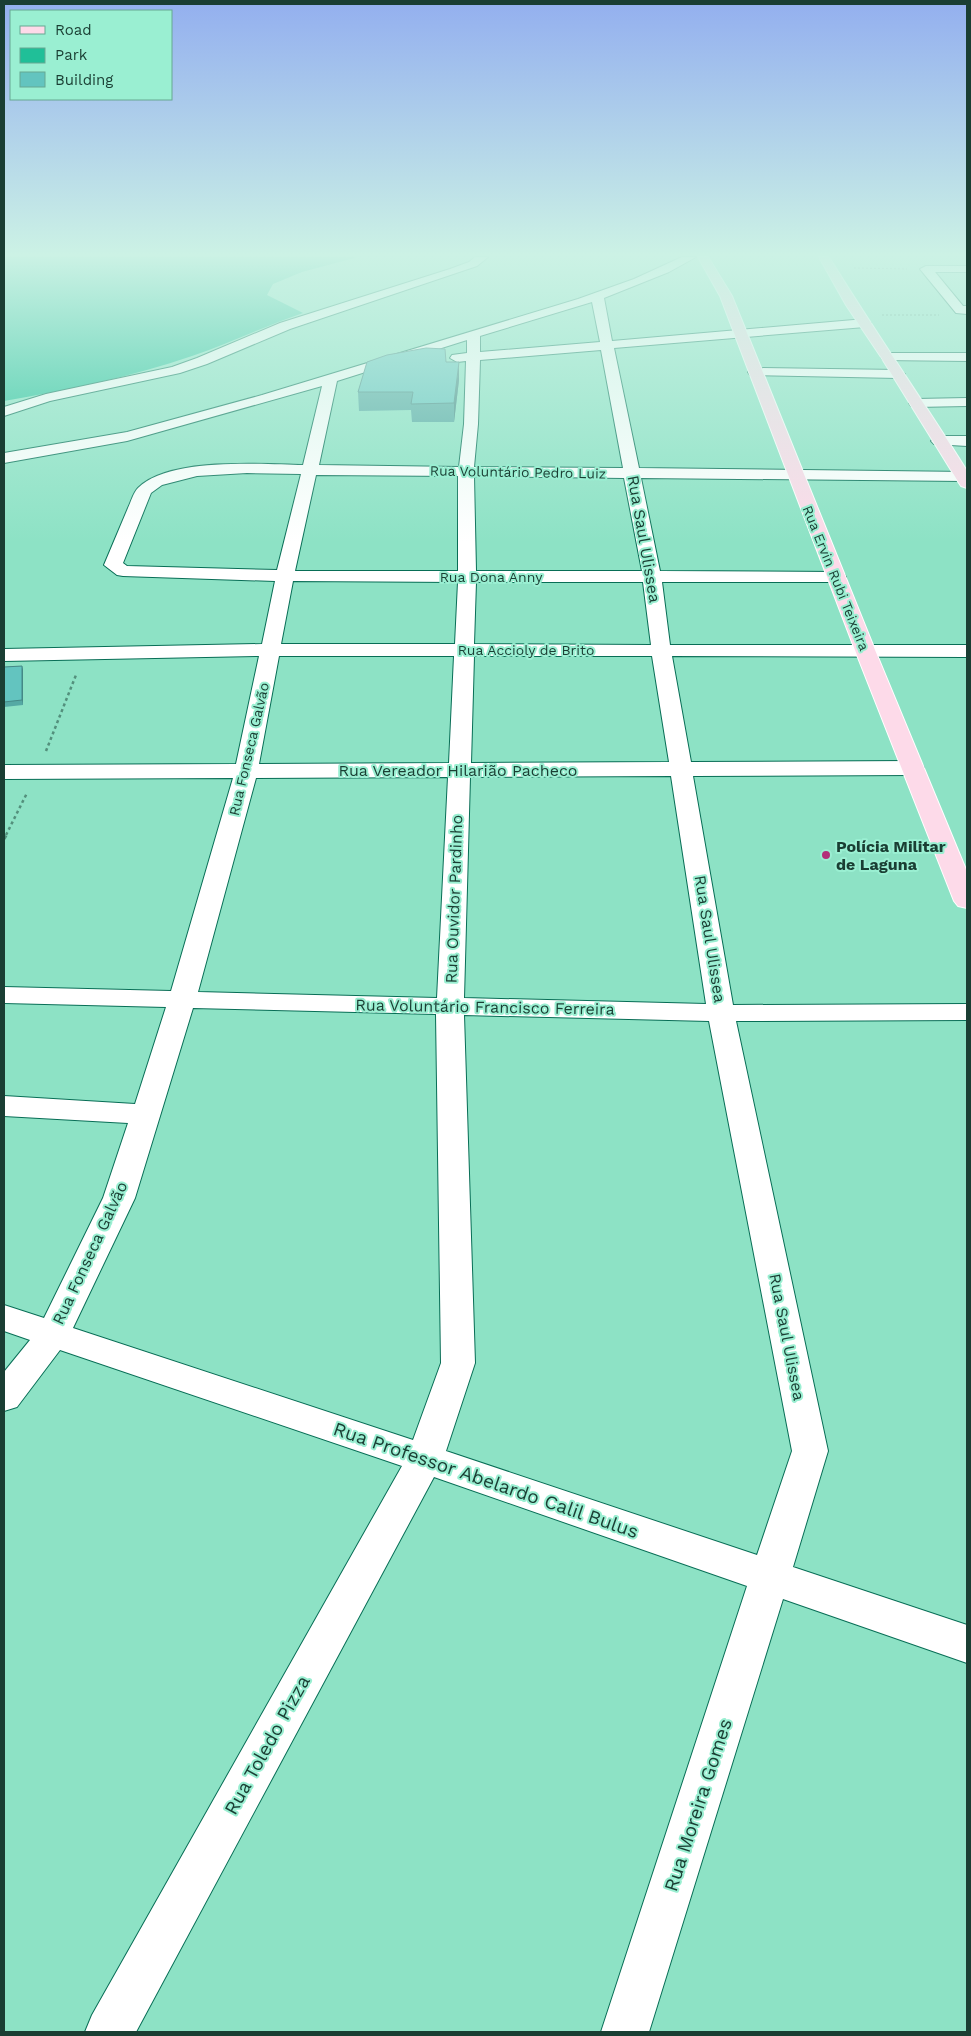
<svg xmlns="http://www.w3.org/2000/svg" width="971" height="2036" viewBox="0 0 971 2036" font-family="'Work Sans',sans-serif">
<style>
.green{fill:#20bf98}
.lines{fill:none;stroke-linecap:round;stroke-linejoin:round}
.minor-casing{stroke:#086e56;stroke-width:2}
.major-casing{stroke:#fff;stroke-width:2}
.path-far2{stroke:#53907c;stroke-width:1;stroke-dasharray:2 2;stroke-linecap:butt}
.path-far1{stroke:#53907c;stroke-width:2.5;stroke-dasharray:3 3;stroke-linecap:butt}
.path{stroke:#53907c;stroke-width:3;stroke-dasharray:4 4;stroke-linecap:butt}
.minor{fill:#fff;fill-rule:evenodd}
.major{fill:#fddae9;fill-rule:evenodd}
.wall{fill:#55a9a4}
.shaded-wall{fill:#458986}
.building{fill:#63c4bf;stroke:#458986}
.poi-dot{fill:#b33079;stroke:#9aefd2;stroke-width:2}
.labels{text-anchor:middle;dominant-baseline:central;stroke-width:4;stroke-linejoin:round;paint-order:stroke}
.far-street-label{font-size:14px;fill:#1a3e33;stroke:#9aefd2}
.street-label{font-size:16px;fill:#1a3e33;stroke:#9aefd2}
.poi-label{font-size:16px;font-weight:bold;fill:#1a3e33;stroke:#9aefd2;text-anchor:start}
.near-street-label{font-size:19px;fill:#1a3e33;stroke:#9aefd2}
</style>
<rect width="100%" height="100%" fill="#8de2c5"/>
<path class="green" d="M4,257h354l-56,15 -29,12 -6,11 36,18c-38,13 -73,30 -111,43 -61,21 -124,34 -188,45z"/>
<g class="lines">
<g class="minor-casing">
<path id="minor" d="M475,257h13l-11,9 -187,63 -83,35 -27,9 -130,28 -46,15v-9l42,-13 126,-27 25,-9 83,-35 170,-54 19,-7z
M682,257h14l-27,15 -65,26 8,43 253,-22 6,4 -6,4 -251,21 25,120 328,4v8l-3,1 -323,-3 19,93 177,1 6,1 3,4 -3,4 -6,1h-175l8,63h297v12l-295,-1 19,106 222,-1 8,2 3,5 -3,5 -8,2 -220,1 40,229 234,-1v16l-231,1 92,430 -35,116 174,58v38l-184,-64 -134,433h-48l146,-446 -313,-109 -298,555h-51l7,-17 310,-549 -342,-116 -43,57 -13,4v-39l26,-32 -26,-9v-26l40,13 59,-120 25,-75 -124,-7v-20l131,8 31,-97 -162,-4v-16l167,4 62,-213 -229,1v-14l232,-1 23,-108 -255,5v-12l258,-5 13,-63 -152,-5 -6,-1 -13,-10c8,-19 16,-38 24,-57 3,-6 5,-15 10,-20 30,-31 124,-24 165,-23l19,-79 -195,55 -123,22v-10l123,-21 135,-37 316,-96 56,-20zM592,302l8,40 -120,10v-16zM467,340v13l-15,2 -2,3 7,4 9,-1 -2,63 -5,43 -140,-2 18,-84zM601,350l22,118 -149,-1 4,-43 2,-64zM247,473l54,1 -24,96 -150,-4 -4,-3 28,-70 11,-8 35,-9zM316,475l142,1v95h-163zM474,476l150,2 18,93h-166zM293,581l165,1 -3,62h-174zM476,582h167l8,63 -177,-1zM279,656h175l-5,107 -190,1zM474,656h178l17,106 -198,1zM671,776l35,228 -242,-6 6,-221zM448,777l-11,221 -239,-6 58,-214zM193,1008l243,6 5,349 -28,77 -340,-112 62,-130zM464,1015l245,6 83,430 -35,104 -311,-104 29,-88z
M926,266h41v6h-32l28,34h4v8l-11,-1 -36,-44z
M888,353h79v8l-84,-1 -2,-3 2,-3z
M755,368l143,2 7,4 -7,4 -148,-3 -2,-3z
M967,398v8l-51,1 -5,-1 -2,-3 2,-3 5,-1z
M939,436h28v10l-33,-2 -3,-3 3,-3z"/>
</g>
<g class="major-casing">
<path id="major" d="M698,257h10l24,39 143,354 92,222v36l-9,-2 -4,-5 -99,-251 -135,-354z
M819,257h10c44,72 93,142 138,214v17l-6,-2 -2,-3 -78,-126 -35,-52z"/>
</g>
<path class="path-far2" d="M854,268l53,1
M882,315h57"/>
<path class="path-far1" d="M46,751l30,-76
M6,835l21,-42"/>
<path class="path" d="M4,839l3,-5"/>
<use href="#minor" class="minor"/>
<use href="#major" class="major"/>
</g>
<path class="wall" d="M446,362l13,18 -5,42h-42l-1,-12 -52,1 -1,-19z
M22,666l1,4v35l-19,2v-40z"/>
<path class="shaded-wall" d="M459,362v18l-5,42v-19z
M22,666l1,4v35l-1,-5z"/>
<path class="building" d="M426,348l19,1 1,13h13l-5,41 -43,1 2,-12h-55l9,-30 20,-7z
M22,666v34l-18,2v-35z"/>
<linearGradient id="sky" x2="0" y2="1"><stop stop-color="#93afef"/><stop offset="0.47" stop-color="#ccf2e5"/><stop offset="1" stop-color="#ccf2e5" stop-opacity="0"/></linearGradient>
<rect width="971" height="542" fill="url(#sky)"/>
<circle class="poi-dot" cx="826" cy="855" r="5"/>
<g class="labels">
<g class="far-street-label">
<text transform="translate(518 472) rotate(1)">Rua Voluntário Pedro Luiz</text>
<text x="491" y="577">Rua Dona Anny</text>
<text transform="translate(836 578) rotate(68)">Rua Ervin Rubi Teixeira</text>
<text x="526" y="650">Rua Accioly de Brito</text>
<text transform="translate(249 749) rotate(-77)">Rua Fonseca Galvão</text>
</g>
<g class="street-label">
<text transform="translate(644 539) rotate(80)">Rua Saul Ulissea</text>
<text x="458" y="770">Rua Vereador Hilarião Pacheco</text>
<text transform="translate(454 899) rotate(-88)">Rua Ouvidor Pardinho</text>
<text transform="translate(710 939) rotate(81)">Rua Saul Ulissea</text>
<text transform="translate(485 1007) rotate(1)">Rua Voluntário Francisco Ferreira</text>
<text transform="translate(90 1253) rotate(-65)">Rua Fonseca Galvão</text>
<text transform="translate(787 1337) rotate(79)">Rua Saul Ulissea</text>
</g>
<g class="poi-label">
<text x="836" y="846">Polícia Militar<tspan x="836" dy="18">de Laguna</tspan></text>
</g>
<g class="near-street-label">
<text transform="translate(486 1480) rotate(19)">Rua Professor Abelardo Calil Bulus</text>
<text transform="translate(267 1745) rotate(-61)">Rua Toledo Pizza</text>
<text transform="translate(698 1805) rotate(-72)">Rua Moreira Gomes</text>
</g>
</g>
<rect width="971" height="2036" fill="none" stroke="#1a3e33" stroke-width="10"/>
<rect x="10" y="10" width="162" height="90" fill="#9aefd2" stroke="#67a892"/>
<rect x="20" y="26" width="25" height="8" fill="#fddae9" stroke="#67a892"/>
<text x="55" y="35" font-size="15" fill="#1a3e33">Road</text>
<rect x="20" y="48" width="25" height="15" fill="#20bf98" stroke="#67a892"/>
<text x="55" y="60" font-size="15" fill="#1a3e33">Park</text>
<rect x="20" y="72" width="25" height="15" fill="#63c4bf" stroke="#67a892"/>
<text x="55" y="85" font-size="15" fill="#1a3e33">Building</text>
</svg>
